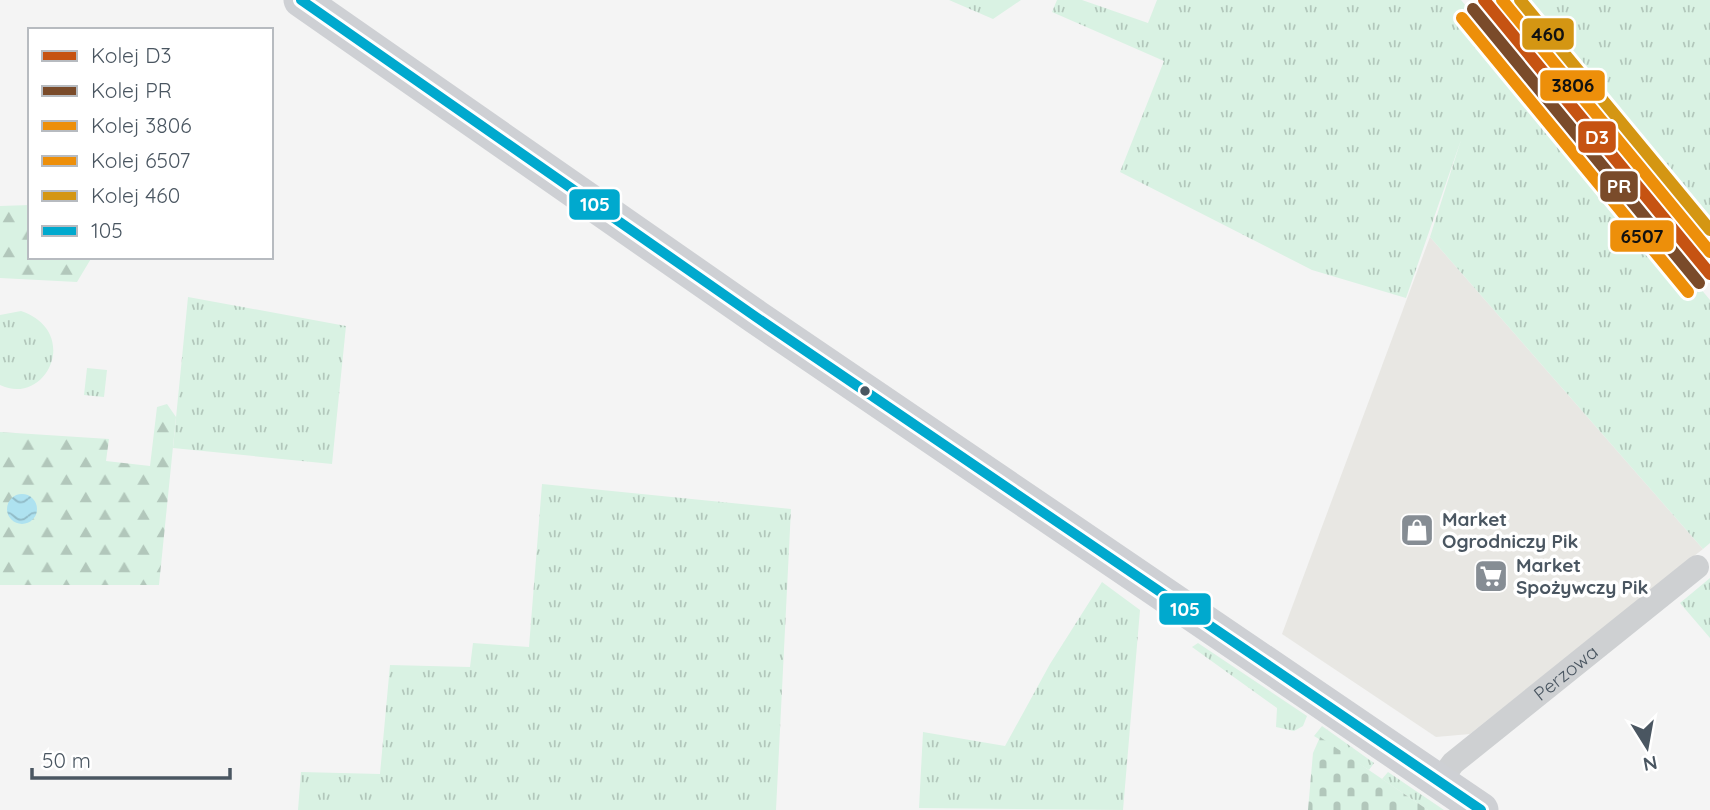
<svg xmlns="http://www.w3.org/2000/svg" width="1710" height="810" viewBox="0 0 1710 810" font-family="Quicksand,sans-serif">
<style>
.commercial{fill:#e8e7e3}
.grass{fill:url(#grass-tufts)}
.forest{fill:url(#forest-firs)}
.cemetery{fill:url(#cemetery-stones)}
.water{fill:url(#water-waves)}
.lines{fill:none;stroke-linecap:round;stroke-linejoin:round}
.minor{stroke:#ced0d2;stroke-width:24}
.secondary{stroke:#ced0d4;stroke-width:35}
.bus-1-casing{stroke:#fff;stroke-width:16}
.bus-1{stroke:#00a9ce;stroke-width:10}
.rail-1-casing{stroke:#fff;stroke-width:18}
.rail-2-casing{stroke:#fff;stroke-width:18}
.rail-3-casing{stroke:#fff;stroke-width:18}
.rail-4-casing{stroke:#fff;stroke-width:18}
.rail-5-casing{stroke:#fff;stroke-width:18}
.rail-1{stroke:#c65312;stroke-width:12}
.rail-2{stroke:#7a4b2a;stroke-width:12}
.rail-3{stroke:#ed8f0a;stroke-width:12}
.rail-4{stroke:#ed8f0a;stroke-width:12}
.rail-5{stroke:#d49613;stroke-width:12}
.bus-dot{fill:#4a5661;stroke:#fff;stroke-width:2.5}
.labels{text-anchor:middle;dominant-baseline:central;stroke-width:7;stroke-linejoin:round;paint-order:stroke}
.poi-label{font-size:19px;font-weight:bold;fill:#4a5661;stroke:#fff;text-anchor:start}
.street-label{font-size:19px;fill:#4a5661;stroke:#fff}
.line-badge{stroke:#fff;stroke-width:2.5}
.badge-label{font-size:19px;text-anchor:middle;font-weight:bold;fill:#fff}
.pale-badge-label{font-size:19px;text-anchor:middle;font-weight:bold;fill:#111}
</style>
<defs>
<pattern id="grass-tufts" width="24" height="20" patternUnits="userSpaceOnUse" patternTransform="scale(1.75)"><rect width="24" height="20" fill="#d9f2e3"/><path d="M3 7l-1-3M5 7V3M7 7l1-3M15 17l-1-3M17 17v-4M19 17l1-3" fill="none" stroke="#b2c7bb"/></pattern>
<pattern id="forest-firs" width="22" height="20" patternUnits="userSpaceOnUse" patternTransform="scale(1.75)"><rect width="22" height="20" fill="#d9f2e3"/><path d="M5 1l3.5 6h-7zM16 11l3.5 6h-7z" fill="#b2c7bb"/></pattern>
<pattern id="cemetery-stones" width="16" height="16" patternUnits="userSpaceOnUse" patternTransform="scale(1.75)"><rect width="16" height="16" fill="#d9f2e3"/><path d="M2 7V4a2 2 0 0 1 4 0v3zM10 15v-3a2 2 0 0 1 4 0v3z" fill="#b2c7bb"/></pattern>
<pattern id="water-waves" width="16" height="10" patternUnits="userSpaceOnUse" patternTransform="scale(1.75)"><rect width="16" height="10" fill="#aee2f0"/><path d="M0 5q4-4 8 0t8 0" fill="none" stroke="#90bac6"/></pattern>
</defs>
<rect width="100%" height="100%" fill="#f4f4f4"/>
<path class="commercial" d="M1430,237l273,312 -233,185 -34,3 -154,-103z"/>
<path class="grass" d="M949,0h72l-28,19z
M1057,0h25l66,23 9,-23h304l249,300v243l-7,6 -273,-312 31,-97 -55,158 -94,-28 -192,-98 44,-111 -112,-49z
M1526,0h184v223z
M188,297l158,29 -14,138 -159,-16z
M21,311c61,21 25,96 -21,74v-70z
M87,368l20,2 -3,27 -20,-2z
M542,484l249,25 -15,301h-478l3,-38 79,2 10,-109 80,2 3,-24 56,4z
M1710,578v60l-30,-35z
M1102,582l38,28 -17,200 -204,-2 4,-76 82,14 45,-82z
M1198,643l109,73 -4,10 -9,5 -18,-4 1,-19 -85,-61z
M1322,726l52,37 -5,7 -55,-34z
M1388,772l56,38h-16l-46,-31z"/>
<path class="forest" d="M30,205v52h62l-15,25 -77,-4v-72z
M167,404l9,13 -17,168h-159v-153l109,7 -3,22 44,5 7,-59z"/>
<path class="cemetery" d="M1320,737l108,73h-120l5,-57z"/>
<path class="water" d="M7 509a15 15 0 1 1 30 0a15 15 0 1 1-30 0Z"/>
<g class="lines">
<path class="minor" id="s1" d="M1439,782l14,-19 244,-196"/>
<path class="secondary" d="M301,0l455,317 725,493"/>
<g class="bus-1-casing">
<path id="bus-1" d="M301,0l455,317 725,493"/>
</g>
<use href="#bus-1" class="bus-1"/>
<g class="rail-1-casing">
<path id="rail-1" d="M1484,0l226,274"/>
</g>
<g class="rail-2-casing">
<path id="rail-2" d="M1473,9l226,274"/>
</g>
<g class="rail-3-casing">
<path id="rail-3" d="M1502,0l208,252"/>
</g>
<g class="rail-4-casing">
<path id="rail-4" d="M1462,18l226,274"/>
</g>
<g class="rail-5-casing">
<path id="rail-5" d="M1520,0l190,230"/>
</g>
<use href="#rail-1" class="rail-1"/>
<use href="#rail-2" class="rail-2"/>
<use href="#rail-3" class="rail-3"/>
<use href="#rail-4" class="rail-4"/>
<use href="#rail-5" class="rail-5"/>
</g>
<defs>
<g id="shop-square" transform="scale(1.75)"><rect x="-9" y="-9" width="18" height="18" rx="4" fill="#868d94" stroke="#fff"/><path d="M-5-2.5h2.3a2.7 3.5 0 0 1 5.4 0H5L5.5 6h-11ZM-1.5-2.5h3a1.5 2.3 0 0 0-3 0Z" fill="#fff"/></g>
<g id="supermarket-square" transform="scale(1.75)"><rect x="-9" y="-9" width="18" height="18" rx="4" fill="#868d94" stroke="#fff"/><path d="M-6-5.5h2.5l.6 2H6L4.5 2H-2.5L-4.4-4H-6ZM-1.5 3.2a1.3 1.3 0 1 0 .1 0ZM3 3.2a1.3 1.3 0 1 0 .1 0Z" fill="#fff"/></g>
</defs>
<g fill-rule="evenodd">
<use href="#shop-square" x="1417" y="530"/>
<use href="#supermarket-square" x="1491" y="576"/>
</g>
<circle class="bus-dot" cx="865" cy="391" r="6"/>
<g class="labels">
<g class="poi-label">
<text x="1442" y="519">Market<tspan x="1442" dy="22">Ogrodniczy Pik</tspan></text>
<text x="1516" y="565">Market<tspan x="1516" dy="22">Spożywczy Pik</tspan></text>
</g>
<g class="street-label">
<text stroke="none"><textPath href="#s1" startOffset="168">Perzowa</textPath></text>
</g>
</g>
<g class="line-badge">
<rect x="1521" y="17" width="54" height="34" rx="7" fill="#d49613"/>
<rect x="1539" y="69" width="67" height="33" rx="7" fill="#ed8f0a"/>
<rect x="1577" y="120" width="40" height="34" rx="7" fill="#c65312"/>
<rect x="1599" y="170" width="40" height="33" rx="7" fill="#7a4b2a"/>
<rect x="568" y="188" width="53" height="33" rx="7" fill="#00a9ce"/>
<rect x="1609" y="219" width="66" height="34" rx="7" fill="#ed8f0a"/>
<rect x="1158" y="592" width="54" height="34" rx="7" fill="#00a9ce"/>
</g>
<g class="badge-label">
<text x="1597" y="144">D3</text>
<text x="1619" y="193">PR</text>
<text x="595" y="211">105</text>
<text x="1185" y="616">105</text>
</g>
<g class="pale-badge-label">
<text x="1548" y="41">460</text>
<text x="1573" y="92">3806</text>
<text x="1642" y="243">6507</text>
</g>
<rect x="28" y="28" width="245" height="231" fill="#ffffff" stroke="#b7bbc0" stroke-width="2"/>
<rect x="42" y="51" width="35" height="10" fill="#c65312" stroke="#b7bbc0" stroke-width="2"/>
<text x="91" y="63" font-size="21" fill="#4a5661">Kolej D3</text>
<rect x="42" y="86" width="35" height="10" fill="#7a4b2a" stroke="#b7bbc0" stroke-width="2"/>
<text x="91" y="98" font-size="21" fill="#4a5661">Kolej PR</text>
<rect x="42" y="121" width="35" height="10" fill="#ed8f0a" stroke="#b7bbc0" stroke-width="2"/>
<text x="91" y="133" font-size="21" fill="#4a5661">Kolej 3806</text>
<rect x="42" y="156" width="35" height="10" fill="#ed8f0a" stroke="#b7bbc0" stroke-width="2"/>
<text x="91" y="168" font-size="21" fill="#4a5661">Kolej 6507</text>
<rect x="42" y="191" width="35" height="10" fill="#d49613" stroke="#b7bbc0" stroke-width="2"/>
<text x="91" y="203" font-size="21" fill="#4a5661">Kolej 460</text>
<rect x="42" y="226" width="35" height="10" fill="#00a9ce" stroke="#b7bbc0" stroke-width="2"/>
<text x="91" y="238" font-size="21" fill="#4a5661">105</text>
<g transform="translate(1647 747) rotate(169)" stroke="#ffffff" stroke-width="5" paint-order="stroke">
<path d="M0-5L12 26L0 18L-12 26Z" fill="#4a5661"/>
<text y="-10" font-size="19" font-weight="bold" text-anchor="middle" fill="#4a5661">N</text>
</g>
<path d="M32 768v10h198v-10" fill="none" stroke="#4a5661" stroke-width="3.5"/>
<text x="42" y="768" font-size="21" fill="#4a5661" stroke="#ffffff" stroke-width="5" paint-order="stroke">50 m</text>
</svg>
